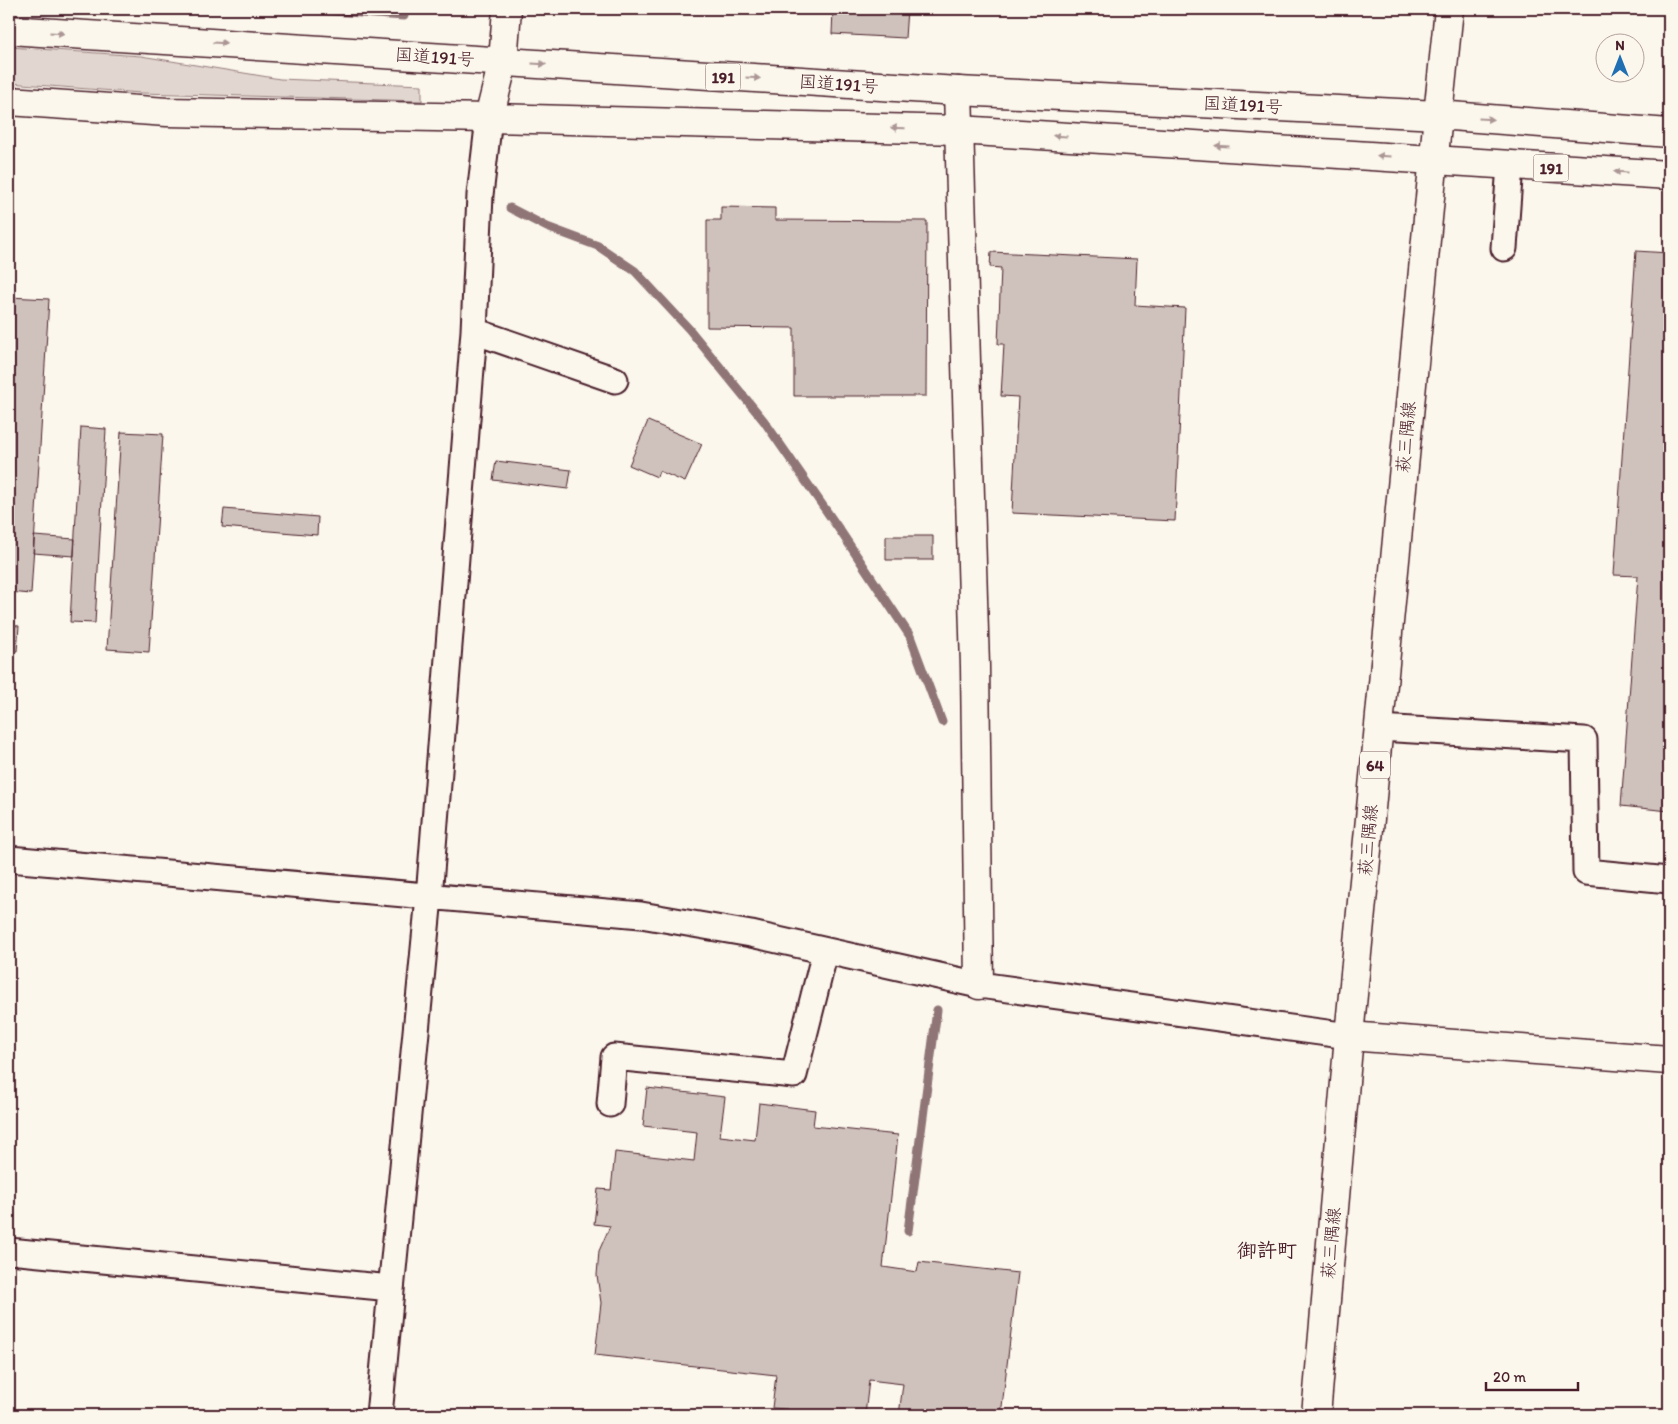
<svg xmlns="http://www.w3.org/2000/svg" width="1678" height="1424" viewBox="0 0 1678 1424" font-family="Itim,'Klee One',sans-serif">
<style>
.green{fill:#e2d7d0;stroke:#967b7e}
.lines{fill:none;stroke-linecap:round;stroke-linejoin:round}
.stream{stroke:#907477;stroke-width:9}
.building{fill:#cfc2bc;stroke:#4a1f2b}
.minor-casing{stroke:#4a1f2b;stroke-width:29}
.tertiary-casing{stroke:#4a1f2b;stroke-width:31}
.primary-casing{stroke:#4a1f2b;stroke-width:31}
.trunk-casing{stroke:#4a1f2b;stroke-width:31}
.minor{stroke:#fbf7ec;stroke-width:25}
.tertiary{stroke:#fbf7ec;stroke-width:28}
.primary{stroke:#fbf7ec;stroke-width:28}
.trunk{stroke:#fbf7ec;stroke-width:28}
.oneway{fill:#ab9695}
.labels{text-anchor:middle;dominant-baseline:central;stroke-width:4;stroke-linejoin:round;paint-order:stroke}
.shield{fill:#fbf7ec;stroke:#7f6065;stroke-width:1}
.shield-label{font-size:16px;font-weight:bold;fill:#4a1f2b}
.street-label{font-size:18px;fill:#4a1f2b;stroke:#fbf7ec}
.quarter-label{font-size:20px;font-weight:bold;fill:#4a1f2b;stroke:#fbf7ec}
</style>
<rect width="100%" height="100%" fill="#fbf7ec"/>
<filter id="ink" filterUnits="userSpaceOnUse"><feTurbulence type="fractalNoise" baseFrequency=".02" numOctaves="2"/><feDisplacementMap in="SourceGraphic" scale="10" xChannelSelector="R" yChannelSelector="G"/><feConvolveMatrix kernelMatrix="1 2 1 2 8 2 1 2 1" color-interpolation-filters="sRGB"/></filter>
<g filter="url(#ink)">
<path class="green" d="M9,47l132,9 139,23 142,6v16l-281,-8 -132,-10z"/>
<g class="lines">
<path class="stream" d="M304,9l100,7
M510,208l37,19 51,19 37,25 54,58 75,92 77,111 69,104 32,86
M908,1231l29,-221"/>
</g>
<path class="building" d="M833,9h74l-2,29 -73,-4z
M721,207l54,1v12l152,1 -1,175h-132v-68l-87,-1v-107h14z
M1636,251l33,2v558l-48,-5 17,-230 -24,-1z
M991,252l146,7 -2,46 50,3 -10,213 -163,-8 6,-116 -17,-1 3,-52h-6l3,-76 -11,-1z
M9,297l40,2 -18,295 -22,-2z
M648,421l54,23 -17,38 -26,-11 -2,6 -28,-12z
M81,427l25,2 -11,194 -25,-1z
M121,432l42,2 -14,218 -42,-3z
M496,461l75,9 -3,19 -75,-9z
M224,509l94,8 -1,18 -95,-8z
M34,536l41,3 -1,17 -41,-3z
M886,536h47v24h-47z
M9,625l10,1 -2,25 -8,-1z
M647,1088l78,9 -5,39 35,4 4,-37 56,7 -2,16 85,9 -15,132 34,5 2,-10 99,11 -17,142h-102l4,-31 -34,-4 -4,35h-79l1,-6 -15,-1 4,-33 -181,-20 6,-52 -4,-28 2,-24 11,-25 -16,-2 4,-35 13,1 4,-38 79,9 3,-29 -54,-6z"/>
<g class="lines">
<g class="minor-casing">
<path id="minor" d="M1504,248l6,-83
M474,331l141,49
M1379,728l205,12 2,132 83,8
M9,859l632,56 110,19 228,51 370,51
M610,1104l4,-47 180,18 31,-123
M9,1251l382,37
M379,1415l50,-518 45,-566 6,-136 9,-77"/>
</g>
<g class="tertiary-casing">
<path id="tertiary" d="M958,91l17,575 4,319
M1438,115l11,-106
M489,118l14,-56 4,-53
M1349,1036l320,24"/>
</g>
<g class="primary-casing">
<path id="primary" d="M1316,1415l33,-379 89,-921"/>
</g>
<g class="trunk-casing">
<path id="trunk" d="M9,30l949,61 480,24 231,18
M9,101l158,11 322,6 470,12 710,45"/>
</g>
<use href="#minor" class="minor"/>
<use href="#tertiary" class="tertiary"/>
<use href="#primary" class="primary"/>
<use href="#trunk" class="trunk"/>
</g>
<defs><path id="oneway-solid" d="M-6-.8H1V-3.2L6.5 0L1 3.2V.8H-6Z" transform="scale(1.25)"/></defs>
<g class="oneway">
<use href="#oneway-solid" transform="translate(57 33) rotate(4)"/>
<use href="#oneway-solid" transform="translate(220 43) rotate(4)"/>
<use href="#oneway-solid" transform="translate(539 64) rotate(4)"/>
<use href="#oneway-solid" transform="translate(753 78) rotate(4)"/>
<use href="#oneway-solid" transform="translate(1486 119) rotate(4)"/>
<use href="#oneway-solid" transform="translate(898 128) rotate(-179)"/>
<use href="#oneway-solid" transform="translate(1060 136) rotate(-176)"/>
<use href="#oneway-solid" transform="translate(1222 146) rotate(-176)"/>
<use href="#oneway-solid" transform="translate(1384 156) rotate(-176)"/>
<use href="#oneway-solid" transform="translate(1621 172) rotate(-177)"/>
</g>
</g>
<g class="labels">
<g class="shield">
<rect x="705.5" y="63.5" width="35" height="27" rx="4"/>
<rect x="1533.5" y="154.5" width="35" height="27" rx="4"/>
<rect x="1360" y="751.5" width="30" height="27" rx="4"/>
</g>
<g class="shield-label">
<text x="723" y="77">191</text>
<text x="1551" y="168">191</text>
<text x="1375" y="765">64</text>
</g>
<g class="street-label">
<text transform="translate(435 57) rotate(4)">国道191号</text>
<text transform="translate(839 84) rotate(4)">国道191号</text>
<text transform="translate(1243 105) rotate(3)">国道191号</text>
<text transform="translate(1406 437) rotate(-85)">萩三隅線</text>
<text transform="translate(1368 840) rotate(-85)">萩三隅線</text>
<text transform="translate(1331 1243) rotate(-85)">萩三隅線</text>
</g>
<g class="quarter-label">
<text x="1267" y="1250">御許町</text>
</g>
</g>
<rect width="1678" height="1424" fill="none" stroke="#fbf7ec" stroke-width="30"/>
<rect x="15" y="15" width="1648" height="1394" fill="none" stroke="#4a1f2b" stroke-width="2" filter="url(#ink)"/>
<g transform="translate(1620 58)"><circle r="24" fill="#fbf7ec" stroke="#b4a19f"/>
<path d="M0-4L9 19L0 12L-9 19Z" fill="#1f6fb2"/>
<text y="-8" font-size="14" font-weight="bold" text-anchor="middle" fill="#4a1f2b">N</text>
</g>
<path d="M1486 1382v8h92v-8" fill="none" stroke="#4a1f2b" stroke-width="2.5"/>
<text x="1493" y="1382" font-size="15" fill="#4a1f2b" stroke="#fbf7ec" stroke-width="4" paint-order="stroke">20 m</text>
</svg>
